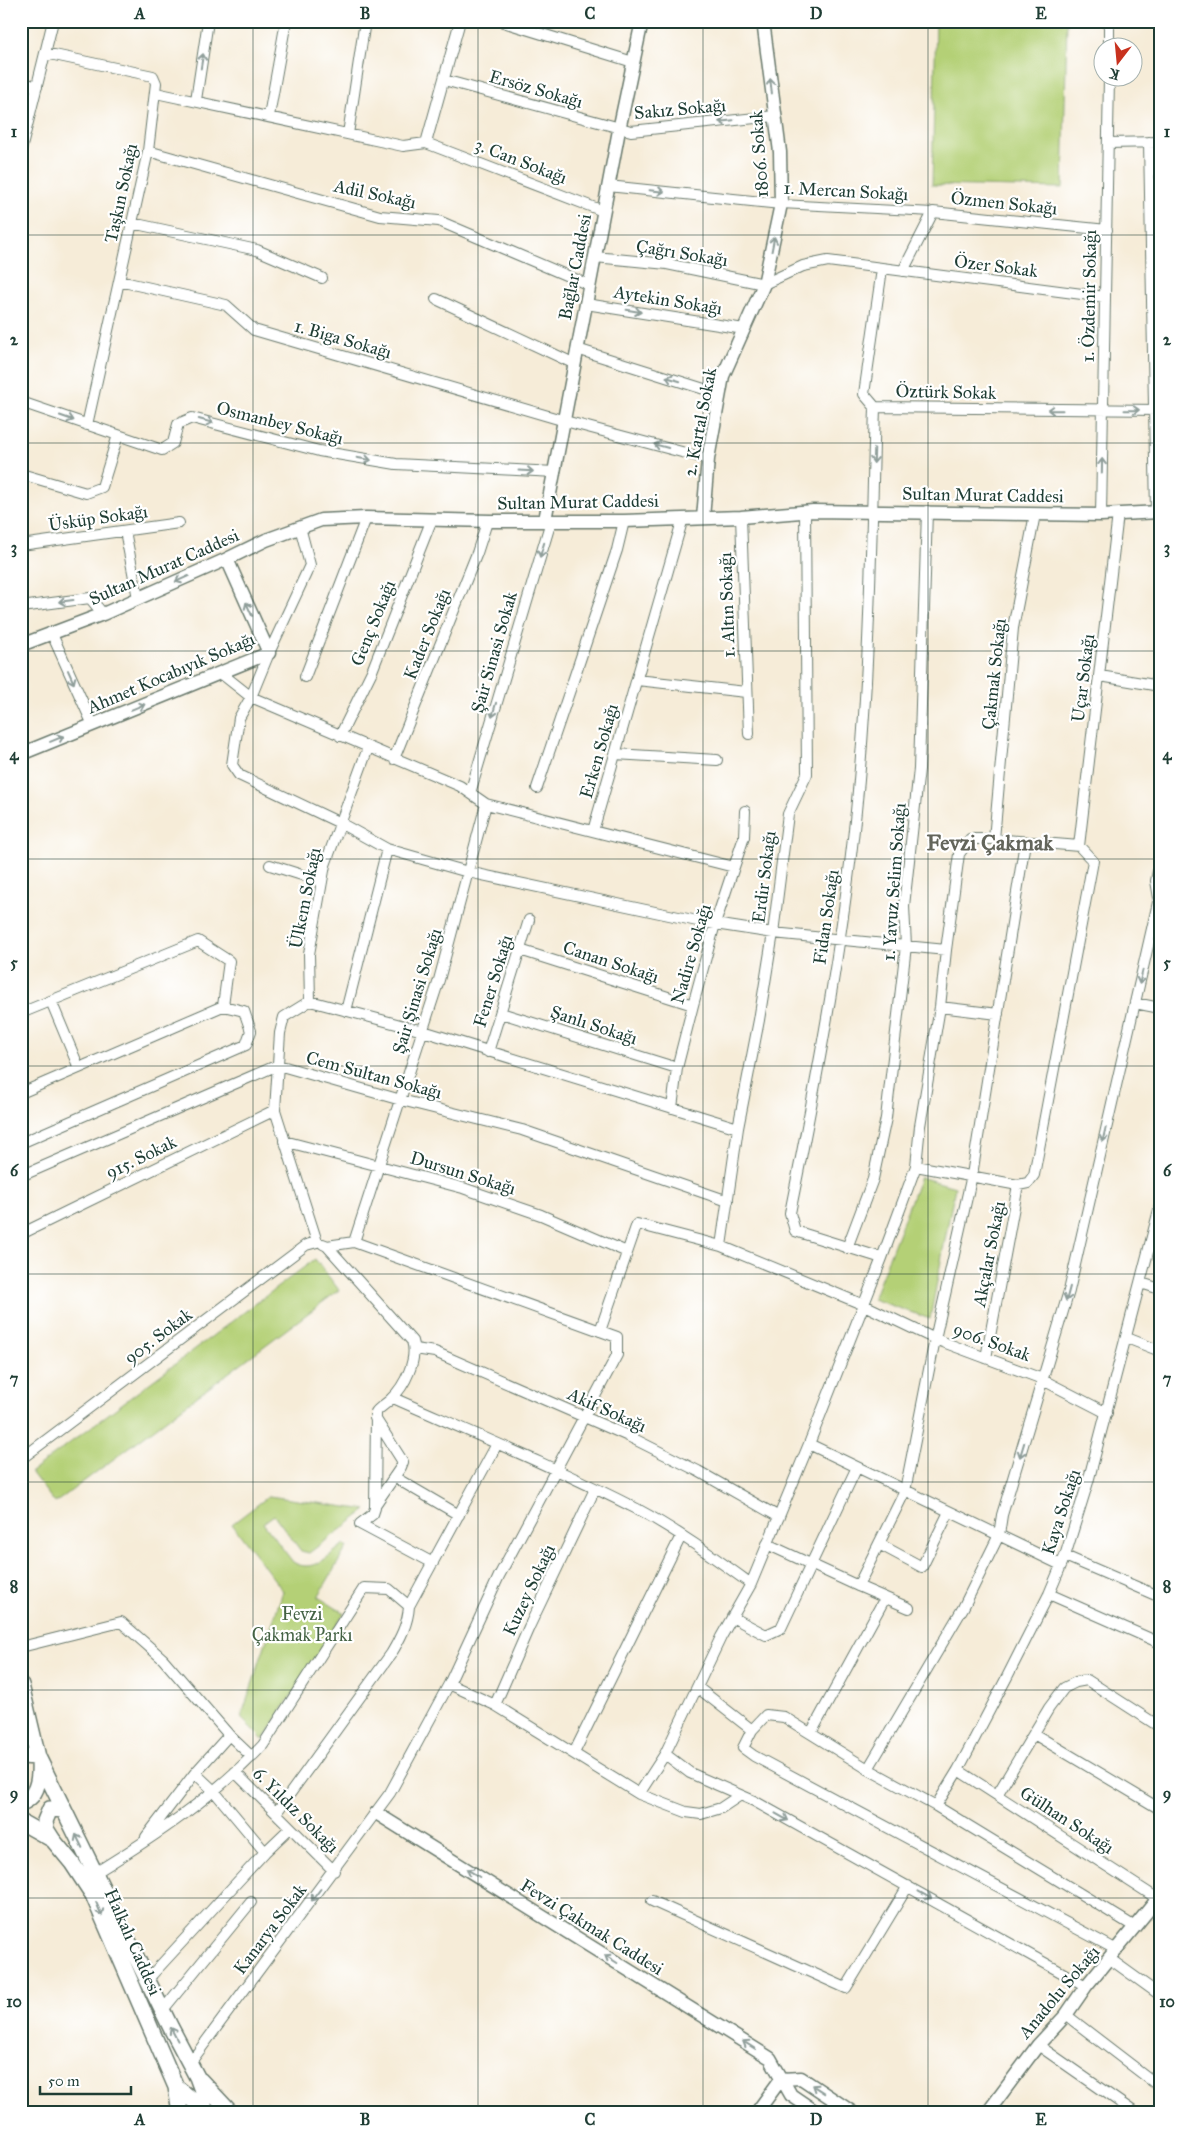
<svg xmlns="http://www.w3.org/2000/svg" width="1181" height="2133" viewBox="0 0 1181 2133" font-family="'IM FELL Great Primer',serif">
<style>
.green{fill:#b4d076;stroke:#6a8655}
.lines{fill:none;stroke-linecap:round;stroke-linejoin:round}
.pedestrian-casing{stroke:#6a7a6d;stroke-width:10}
.minor-casing{stroke:#6a7a6d;stroke-width:12}
.tertiary-casing{stroke:#6a7a6d;stroke-width:15}
.secondary-casing{stroke:#6a7a6d;stroke-width:18}
.pedestrian{stroke:#fff;stroke-width:8}
.minor{stroke:#fff;stroke-width:10}
.tertiary{stroke:#fff;stroke-width:12}
.secondary{stroke:#fff;stroke-width:15}
.oneway{stroke:#8f9e9a}
.grid{fill:none;stroke:#1f3d34;stroke-width:1;stroke-opacity:0.55}
.labels{text-anchor:middle;dominant-baseline:central;stroke-width:4.5;stroke-linejoin:round;paint-order:stroke}
.street-label{font-size:18px;fill:#1f3d34;stroke:#fff}
.park-label{font-size:18px;fill:#446244;stroke:#fff}
.district-label{font-size:22px;font-weight:bold;fill:#63655b;stroke:#fff}
.neatline{fill:none;stroke:#1f3d34;stroke-width:2}
.grid-label{font-size:16px;text-anchor:middle;font-weight:bold;fill:#1f3d34}
</style>
<rect width="100%" height="100%" fill="#fff"/>
<filter id="ink" filterUnits="userSpaceOnUse"><feTurbulence type="fractalNoise" baseFrequency=".02" numOctaves="2"/><feDisplacementMap in="SourceGraphic" scale="10" xChannelSelector="R" yChannelSelector="G"/><feConvolveMatrix kernelMatrix="1 2 1 2 8 2 1 2 1" color-interpolation-filters="sRGB"/></filter>
<filter id="wash" filterUnits="userSpaceOnUse"><feTurbulence type="fractalNoise" baseFrequency=".0096" numOctaves="4" result="noise"/><feDisplacementMap in="SourceGraphic" scale="20" xChannelSelector="R" yChannelSelector="G"/><feGaussianBlur stdDeviation="1.12" result="paint"/><feColorMatrix in="noise" values="0 0 0 0 0 0 0 0 0 0 0 0 0 0 0 0 0 1.4 0 .05"/><feComposite in="paint" operator="in"/></filter>
<g filter="url(#wash)">
<rect width="100%" height="100%" fill="#f6ecd8"/>
<path class="green" d="M936,21h131l-4,167 -131,-3z
M920,1177l35,10 -25,132 -57,-20z
M315,1259l24,31 -284,213 -24,-31z
M269,1496l98,14 -58,43 -8,-2 -27,-36 -11,8 30,39c20,12 35,-6 51,-18l3,3 -29,50 26,16 -81,127 -22,-22 42,-127 -51,-67z"/>
</g>
<g filter="url(#ink)">
<g class="lines">
<g class="pedestrian-casing">
<path id="pedestrian" d="M781,204l152,8"/>
</g>
<g class="minor-casing">
<path id="minor" d="M500,21l133,41
M1109,48v-27
M45,53l108,23 3,7 -8,68 -61,274
M444,80l187,51 144,-15
M21,82l16,5
M156,93l247,53 23,-3 34,-122
M196,100l12,-79
M269,116l17,-95
M348,134l17,-113
M1149,142l7,370
M426,143l177,68
M1108,143l52,-1
M21,150l32,-129
M148,151l232,65 59,5 150,64
M608,186l173,18
M132,223l125,27 65,28
M595,257l72,7 97,20 39,-18 25,-5 277,36
M882,269l-18,125 11,13 285,3
M903,271l30,-59 174,18
M119,281l107,24 28,25 311,91 143,38
M436,299l139,65
M586,304l158,25
M577,349l143,45
M21,402l141,48 11,-7 5,-19 14,-6 127,33 77,13 159,8
M875,407c-4,135 -5,270 -19,404 -14,135 -39,268 -66,402l5,18 87,27
M21,474l65,19 16,-6 16,-52
M1101,515l8,-437
M741,517l8,217
M300,527l10,38 -41,88 -18,44 -12,21 -7,47 7,10 101,48 47,26 81,23 234,50 71,11 173,17
M125,531l13,67
M21,545l158,-22
M21,607l69,-9 13,16
M51,632l42,93
M222,674l29,23 209,89 26,18 248,63
M1100,676l60,10
M305,677l61,-159
M637,680l109,12
M340,736l32,-65 60,-152
M615,754l102,6
M394,759l83,-206 10,-31 3,-1
M537,788l80,-238 7,-29
M470,793l81,-272
M593,831l90,-313
M994,839l19,-211 22,-114
M1079,846l39,-332
M270,865l51,16
M520,950l173,55
M51,1001l28,67
M310,1001l-1,-47 16,-89 43,-117
M1135,1003l25,5
M940,1007l58,7
M346,1011l41,-162
M21,1013l177,-72 31,20 -6,45
M501,1013l176,55
M488,1052l41,-132
M21,1093l202,-87 21,5 7,20 -5,14 -225,98
M672,1108l5,-40 16,-63 22,-81 29,-87 1,-26
M284,1141l179,47 78,27 86,37
M21,1176l257,-111 123,35 121,30 206,71
M21,1234l254,-124
M317,1242l-42,-132 5,-77 4,-16 26,-16 113,30 315,97
M354,1242l85,-262 47,-176
M323,1244l4,2 85,95c6,18 -7,45 -21,58 -5,5 -11,8 -15,13l-1,96 -2,6 -13,10 73,39
M327,1246l27,-4 263,95v18l-118,221 -50,108
M721,1246l17,-118 21,-108 14,-87 15,-119 19,-40 -2,-263
M847,1248l26,-69 13,-61 20,-172 -2,-40 15,-137 8,-258
M1141,1283l19,6
M600,1331l37,-107 84,22 143,59 71,34 102,38 70,36
M1127,1338l33,13
M415,1349l20,3 193,84 70,35 81,46
M986,1358l32,-173
M393,1398c82,36 166,71 246,112 39,21 76,48 112,74
M375,1418l28,44 -2,5 -26,38
M809,1444l252,121
M21,1459l285,-214 11,-3
M394,1477l65,38
M767,1544l91,42 51,22
M879,1544l43,23 27,-55
M1065,1556l95,41
M858,1586l47,-95 30,-152 37,-164 53,-333
M1049,1594l111,49
M409,1606l88,-162
M732,1617l34,18 15,-7 76,-161
M21,1647l100,-25 42,37 66,76 -34,38 -49,64
M697,1687l55,43
M495,1705l34,-78 66,-138
M811,1733l74,-135
M1034,1734l126,75
M229,1735l23,22
M574,1753l107,-217
M665,1754l25,19 64,28 332,185
M868,1769l95,-161 36,-73 3,-20 67,-224 90,-393 -3,-17 4,-20
M958,1770l200,129
M235,1772l99,99
M195,1773l19,18 51,61
M639,1794l26,-40 56,-117 30,-53 58,-140 73,-186 34,-92 4,-40 20,-119 6,-57 13,-96 11,-15h24l85,7 14,15 -59,314 -6,8 -10,2 -102,-19
M997,1795l52,-87 15,-20 12,-6 11,-2 73,47
M936,1806l22,-36 49,-93 42,-83 16,-38 23,-74 72,-276
M95,1873c60,-37 119,-76 168,-128l101,-157 25,1 20,17c-1,18 -9,33 -18,48l-115,159
M652,1901l194,87 62,-102
M1117,1950l-363,-194 -11,-8 9,-18 14,-15 18,2 84,52 68,37 199,121
M1110,1959l50,36
M147,1980l118,-128 25,-24
M162,2011l89,-109
M1066,2015l94,72
M1038,2045l96,67
M190,2063l200,-270 59,-109 46,21 144,89 47,18 15,2 20,-6 18,-12"/>
</g>
<g class="tertiary-casing">
<path id="tertiary" d="M703,518l5,-59 15,-83 41,-92 17,-80 -1,-52 -17,-131
M545,520l74,-390 23,-109
M21,645l82,-31 124,-55 39,-19 55,-20 45,-2 124,3h134l117,-4 72,-6 288,4 59,-3
M21,754l248,-101 -42,-94
M376,1813l394,245 21,37 25,17
M757,2112l24,-33 20,-1 51,34
M988,2112l50,-67 28,-30 20,-29 74,-90"/>
</g>
<g class="secondary-casing">
<path id="secondary" d="M21,1685l17,72 133,271 26,49 7,19v16
M21,1756l17,1
M21,1803c17,-6 19,-25 18,-41
M64,1810l-14,-1 -5,12 1,8 7,11 19,23 21,32 83,192 4,25
M21,1822l32,18
M200,2080l30,32
M176,2087l32,25"/>
</g>
<use href="#pedestrian" class="pedestrian"/>
<use href="#minor" class="minor"/>
<use href="#tertiary" class="tertiary"/>
<use href="#secondary" class="secondary"/>
</g>
<defs><path id="oneway-shaft" d="M-6 0H5M1.5-3L5.5 0L1.5 3" fill="none" stroke-width="1.6" stroke-linecap="round" stroke-linejoin="round" transform="scale(1.25)"/></defs>
<g class="oneway">
<use href="#oneway-shaft" transform="translate(202 61) rotate(-81)"/>
<use href="#oneway-shaft" transform="translate(771 86) rotate(-97)"/>
<use href="#oneway-shaft" transform="translate(726 121) rotate(174)"/>
<use href="#oneway-shaft" transform="translate(657 191) rotate(6)"/>
<use href="#oneway-shaft" transform="translate(773 244) rotate(-79)"/>
<use href="#oneway-shaft" transform="translate(634 311) rotate(9)"/>
<use href="#oneway-shaft" transform="translate(673 379) rotate(-163)"/>
<use href="#oneway-shaft" transform="translate(1055 410) rotate(-179)"/>
<use href="#oneway-shaft" transform="translate(1132 410) rotate(-1)"/>
<use href="#oneway-shaft" transform="translate(67 418) rotate(19)"/>
<use href="#oneway-shaft" transform="translate(206 421) rotate(15)"/>
<use href="#oneway-shaft" transform="translate(661 446) rotate(-165)"/>
<use href="#oneway-shaft" transform="translate(874 456) rotate(92)"/>
<use href="#oneway-shaft" transform="translate(364 459) rotate(10)"/>
<use href="#oneway-shaft" transform="translate(1102 466) rotate(-89)"/>
<use href="#oneway-shaft" transform="translate(526 471) rotate(3)"/>
<use href="#oneway-shaft" transform="translate(542 550) rotate(107)"/>
<use href="#oneway-shaft" transform="translate(182 579) rotate(156)"/>
<use href="#oneway-shaft" transform="translate(66 601) rotate(173)"/>
<use href="#oneway-shaft" transform="translate(249 609) rotate(-114)"/>
<use href="#oneway-shaft" transform="translate(71 677) rotate(66)"/>
<use href="#oneway-shaft" transform="translate(138 707) rotate(-22)"/>
<use href="#oneway-shaft" transform="translate(494 710) rotate(106)"/>
<use href="#oneway-shaft" transform="translate(57 739) rotate(-22)"/>
<use href="#oneway-shaft" transform="translate(1141 977) rotate(103)"/>
<use href="#oneway-shaft" transform="translate(1104 1135) rotate(103)"/>
<use href="#oneway-shaft" transform="translate(1068 1294) rotate(105)"/>
<use href="#oneway-shaft" transform="translate(1022 1450) rotate(107)"/>
<use href="#oneway-shaft" transform="translate(782 1817) rotate(29)"/>
<use href="#oneway-shaft" transform="translate(79 1841) rotate(-116)"/>
<use href="#oneway-shaft" transform="translate(473 1873) rotate(-148)"/>
<use href="#oneway-shaft" transform="translate(316 1895) rotate(127)"/>
<use href="#oneway-shaft" transform="translate(925 1895) rotate(29)"/>
<use href="#oneway-shaft" transform="translate(99 1909) rotate(67)"/>
<use href="#oneway-shaft" transform="translate(611 1959) rotate(-148)"/>
<use href="#oneway-shaft" transform="translate(174 2034) rotate(-118)"/>
<use href="#oneway-shaft" transform="translate(749 2045) rotate(-148)"/>
<use href="#oneway-shaft" transform="translate(818 2089) rotate(-147)"/>
</g>
</g>
<path class="grid" d="M253,21v2091M478,21v2091M703,21v2091M928,21v2091M21,235h1139M21,443h1139M21,651h1139M21,859h1139M21,1066h1139M21,1274h1139M21,1482h1139M21,1690h1139M21,1898h1139"/>
<g class="labels">
<g class="street-label">
<text transform="translate(536 89) rotate(16)">Ersöz Sokağı</text>
<text transform="translate(680 109) rotate(-5)">Sakız Sokağı</text>
<text transform="translate(759 154) rotate(-94)">1806. Sokak</text>
<text transform="translate(521 161) rotate(21)">3. Can Sokağı</text>
<text transform="translate(846 191) rotate(3)">1. Mercan Sokağı</text>
<text transform="translate(121 193) rotate(-78)">Taşkın Sokağı</text>
<text transform="translate(375 194) rotate(12)">Adil Sokağı</text>
<text transform="translate(1004 203) rotate(6)">Özmen Sokağı</text>
<text transform="translate(682 253) rotate(9)">Çağrı Sokağı</text>
<text transform="translate(996 266) rotate(7)">Özer Sokak</text>
<text transform="translate(575 267) rotate(-79)">Bağlar Caddesi</text>
<text transform="translate(1089 296) rotate(-89)">1. Özdemir Sokağı</text>
<text transform="translate(668 300) rotate(9)">Aytekin Sokağı</text>
<text transform="translate(343 339) rotate(16)">1. Biga Sokağı</text>
<text transform="translate(946 392) rotate(1)">Öztürk Sokak</text>
<text transform="translate(700 422) rotate(-79)">2. Kartal Sokak</text>
<text transform="translate(280 423) rotate(14)">Osmanbey Sokağı</text>
<text transform="translate(983 495) rotate(1)">Sultan Murat Caddesi</text>
<text transform="translate(578 502) rotate(-1)">Sultan Murat Caddesi</text>
<text transform="translate(98 518) rotate(-8)">Üsküp Sokağı</text>
<text transform="translate(164 567) rotate(-24)">Sultan Murat Caddesi</text>
<text transform="translate(727 605) rotate(-92)">1. Altın Sokağı</text>
<text transform="translate(373 623) rotate(-68)">Genç Sokağı</text>
<text transform="translate(427 634) rotate(-68)">Kader Sokağı</text>
<text transform="translate(494 652) rotate(-74)">Şair Sinasi Sokak</text>
<text transform="translate(171 673) rotate(-23)">Ahmet Kocabıyık Sokağı</text>
<text transform="translate(994 674) rotate(-84)">Çakmak Sokağı</text>
<text transform="translate(1083 678) rotate(-83)">Uçar Sokağı</text>
<text transform="translate(599 751) rotate(-74)">Erken Sokağı</text>
<text transform="translate(764 877) rotate(-83)">Erdir Sokağı</text>
<text transform="translate(894 882) rotate(-86)">1. Yavuz Selim Sokağı</text>
<text transform="translate(305 898) rotate(-79)">Ülkem Sokağı</text>
<text transform="translate(826 917) rotate(-82)">Fidan Sokağı</text>
<text transform="translate(691 954) rotate(-74)">Nadire Sokağı</text>
<text transform="translate(611 962) rotate(18)">Canan Sokağı</text>
<text transform="translate(493 981) rotate(-73)">Fener Sokağı</text>
<text transform="translate(417 991) rotate(-73)">Şair Şinasi Sokağı</text>
<text transform="translate(594 1025) rotate(18)">Şanlı Sokağı</text>
<text transform="translate(374 1075) rotate(15)">Cem Sultan Sokağı</text>
<text transform="translate(141 1157) rotate(-26)">915. Sokak</text>
<text transform="translate(463 1173) rotate(17)">Dursun Sokağı</text>
<text transform="translate(989 1254) rotate(-79)">Akçalar Sokağı</text>
<text transform="translate(158 1336) rotate(-37)">905. Sokak</text>
<text transform="translate(992 1342) rotate(20)">906. Sokak</text>
<text transform="translate(607 1410) rotate(24)">Akif Sokağı</text>
<text transform="translate(1061 1512) rotate(-72)">Kaya Sokağı</text>
<text transform="translate(529 1590) rotate(-65)">Kuzey Sokağı</text>
<text transform="translate(296 1810) rotate(45)">6. Yıldız Sokağı</text>
<text transform="translate(1067 1820) rotate(33)">Gülhan Sokağı</text>
<text transform="translate(592 1927) rotate(32)">Fevzi Çakmak Caddesi</text>
<text transform="translate(270 1929) rotate(-53)">Kanarya Sokak</text>
<text transform="translate(133 1942) rotate(66)">Halkalı Caddesi</text>
<text transform="translate(1059 1992) rotate(-50)">Anadolu Sokağı</text>
</g>
<g class="park-label">
<text x="302" y="1614">Fevzi<tspan x="302" dy="21">Çakmak Parkı</tspan></text>
</g>
<g class="district-label">
<text x="990" y="842">Fevzi Çakmak</text>
</g>
</g>
<rect width="1181" height="2133" fill="none" stroke="#fff" stroke-width="55"/>
<g transform="translate(1118 62) rotate(196)"><circle r="24" fill="#ffffff" stroke="#a5b1ae"/>
<path d="M0-4L9 19L0 12L-9 19Z" fill="#c8321e"/>
<text y="-8" font-size="14" font-weight="bold" text-anchor="middle" fill="#1f3d34">K</text>
</g>
<path d="M40 2086v8h91v-8" fill="none" stroke="#1f3d34" stroke-width="2.5"/>
<text x="48" y="2086" font-size="15" fill="#1f3d34" stroke="#ffffff" stroke-width="4" paint-order="stroke">50 m</text>
<rect x="28" y="28" width="1126" height="2078" class="neatline"/>
<g class="grid-label">
<text x="140" y="19">A</text>
<text x="365" y="19">B</text>
<text x="590" y="19">C</text>
<text x="816" y="19">D</text>
<text x="1041" y="19">E</text>
<text x="14" y="137">1</text>
<text x="1167" y="137">1</text>
<text x="14" y="345">2</text>
<text x="1167" y="345">2</text>
<text x="14" y="553">3</text>
<text x="1167" y="553">3</text>
<text x="14" y="760">4</text>
<text x="1167" y="760">4</text>
<text x="14" y="968">5</text>
<text x="1167" y="968">5</text>
<text x="14" y="1176">6</text>
<text x="1167" y="1176">6</text>
<text x="14" y="1384">7</text>
<text x="1167" y="1384">7</text>
<text x="14" y="1592">8</text>
<text x="1167" y="1592">8</text>
<text x="14" y="1799">9</text>
<text x="1167" y="1799">9</text>
<text x="14" y="2007">10</text>
<text x="1167" y="2007">10</text>
<text x="140" y="2125">A</text>
<text x="365" y="2125">B</text>
<text x="590" y="2125">C</text>
<text x="816" y="2125">D</text>
<text x="1041" y="2125">E</text>
</g>
</svg>
